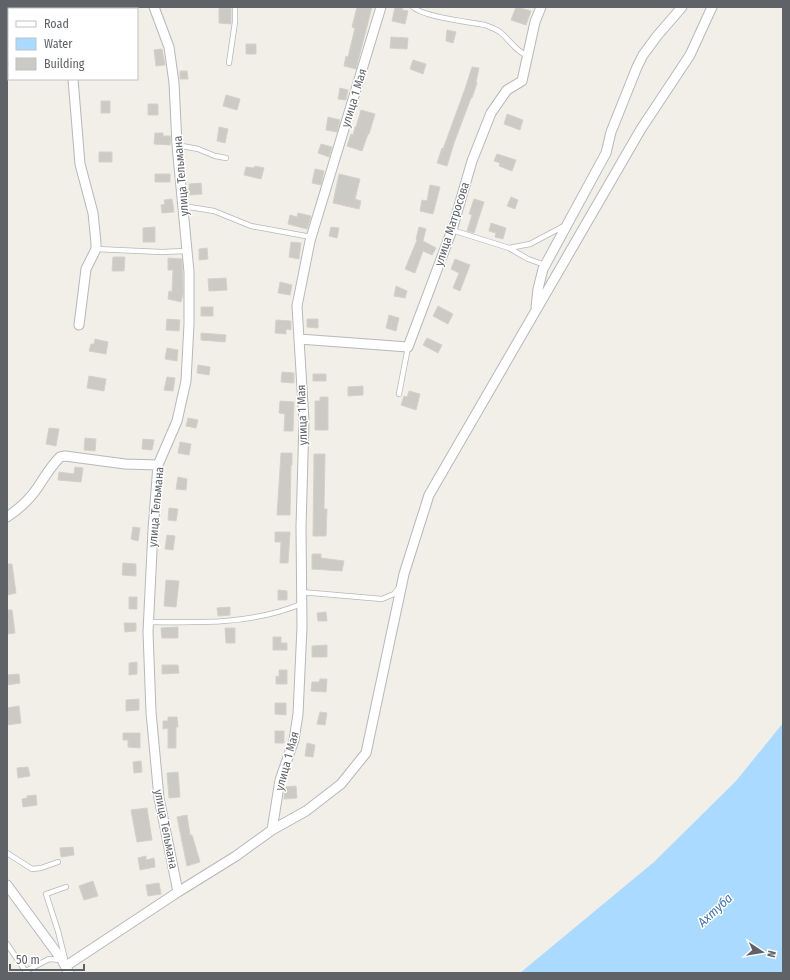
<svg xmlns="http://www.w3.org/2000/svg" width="790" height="980" viewBox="0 0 790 980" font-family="'Fira Sans Condensed',sans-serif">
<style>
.water{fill:#aadaff}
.building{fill:#cccac5;stroke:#d6d1c6}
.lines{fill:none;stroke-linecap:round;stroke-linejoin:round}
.lane-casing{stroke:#b5b8bc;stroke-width:6}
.street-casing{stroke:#b5b8bc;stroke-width:11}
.lane{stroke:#fff;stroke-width:4.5}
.street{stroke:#fff;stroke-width:9}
.labels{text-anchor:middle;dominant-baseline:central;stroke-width:3;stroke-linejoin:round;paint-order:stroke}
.street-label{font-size:12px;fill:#5f6368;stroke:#fff}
.water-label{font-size:13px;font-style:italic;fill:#4174aa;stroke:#fff}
</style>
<rect width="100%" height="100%" fill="#f1efe8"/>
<path class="water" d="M783,723v250h-263l134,-111 82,-81z"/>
<path class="building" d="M357,7h15l-16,62 -12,-3 2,-10 2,1 7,-29 -3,-1z
M395,7h8l-1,3 6,1 -3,13 -13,-3z
M516,7l15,4 -5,14 -15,-5z
M219,8h12v16l-12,-1z
M447,30l9,2 -3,11 -7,-2z
M391,37l17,1 -1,11 -17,-1z
M246,44h10v10h-10z
M162,49l3,16 -9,1 -2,-16z
M413,60l13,4 -3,10 -13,-5z
M472,67l7,1 -3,14 1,1 -5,15h-1l-17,45 -7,23 -10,-3 5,-15 1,1 22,-60z
M180,71h7l1,8h-8z
M340,88l8,2 -2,10 -8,-1z
M226,95l14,4 -3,11 -14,-4z
M101,101h9v12h-9z
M148,104h10v11h-10z
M361,110l14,4 -6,20h-1l-6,17 -15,-5 4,-12 2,1 2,-8h1z
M507,114l16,6 -3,10 -16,-6z
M328,117l12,3 -3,12 -11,-2z
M219,127l9,2 -3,14 -8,-2z
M155,133h8v3h8l-1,9 -16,-1z
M321,144l11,3 -3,10 -11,-4z
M99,152h13v10h-13z
M497,154l19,6 -4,11 -13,-5 1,-3 -6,-2z
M255,166l9,2 -3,11 -17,-4 2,-8 8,1z
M315,169l9,2 -3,14 -9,-2z
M155,174h15v8h-15z
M339,174l21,5 -5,20 6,2 -2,8 -26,-6z
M201,183l1,11 -13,1v-11z
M430,185l10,2 -7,27 -13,-3 2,-11 5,1z
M511,197l7,3 -3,9 -8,-3z
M172,199l2,13 -12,1 -1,-8 4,-1 -1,-4z
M474,199l10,3 -10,31 -7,-2 5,-16 -3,-1z
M298,213l13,3 -4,13 -19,-5 2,-9 7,2z
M491,223l15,5 -3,11 -8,-2 1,-4 -7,-2z
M155,227v15h-12v-14z
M331,227l8,1 -2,10 -8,-2z
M419,227l7,2 -3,12 13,7 -4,7 -9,-4 -8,22 -10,-4 12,-29 -1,-1z
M291,242l10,1 -2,16 -10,-2z
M207,248l1,11 -9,1v-11z
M113,257h12l-1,14h-12z
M168,258l14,1 1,34 -2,9 -13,-3 1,-8 3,1 1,-22h-5z
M455,259l15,6 -10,26 -7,-3 6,-15 -8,-4z
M226,278l1,12 -18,1 -1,-12z
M280,282l12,3 -2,10 -12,-2z
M396,286l11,5 -2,7 -11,-2z
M438,306l15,8 -5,10 -15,-8z
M201,307h12v9h-12z
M389,315l10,3 -3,13 -10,-3z
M167,319l13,1 -1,11 -13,-1z
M307,319h11v9l-11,-1z
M276,320l15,1v9l-5,-1v5l-11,-1z
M201,333l25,2 -1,7 -24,-2z
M427,338l15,7 -4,8 -15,-8z
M95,339l13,3 -2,12 -17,-3 2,-7h3z
M167,348l11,2 -1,11 -12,-2z
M198,365l12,2 -1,8 -12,-2z
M282,372l12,1v10l-13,-1z
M313,374h13v7h-13z
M89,376l17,3 -2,12 -17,-3z
M167,377l8,1 -2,13 -9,-1z
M363,386v9l-15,1v-9z
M409,391l11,3 -4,16 -15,-5 3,-9 3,1z
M320,397h8v33h-13v-29h5z
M280,401l14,1 -1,29h-9l1,-17 -6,-1z
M188,418l10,2 -2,8 -10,-2z
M49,428l10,1 -3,17 -10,-2z
M85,438l11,1 -1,12 -11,-1z
M143,439l11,1 -2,10 -10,-1z
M180,442l11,2 -2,11 -11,-2z
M281,453h11v12h-1l-1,50h-13z
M314,454h11l-1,55h3l-1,27h-13z
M75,467l8,1 -2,14 -23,-2 1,-8 15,2z
M178,477l9,2 -1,11 -10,-1z
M169,508l9,1 -2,12 -8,-1z
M133,527l7,1 -2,13 -7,-2z
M275,532h15l-2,31h-8l1,-21h-6z
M167,535l8,1 -2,14 -8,-1z
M312,554h9v4l23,3 -2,10 -30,-2z
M123,563l13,1v12l-14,-1z
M7,564h5l4,29 -9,2z
M166,580l13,1 -3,26 -12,-1z
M278,590l9,1v9h-9z
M129,597h8v12h-8z
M230,607v8l-12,1 -1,-8z
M7,610h5l3,23 -8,1z
M326,612l1,9h-9l-1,-8z
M124,623h12v8l-11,1z
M178,627v11h-16l-1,-10z
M225,628h10v15h-9z
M273,637h8v6h6v7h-14z
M327,645v12h-15v-11z
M137,662v12l-8,1v-12z
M162,665h16l1,8 -17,1z
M279,670h8v14h-11v-8l3,1z
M19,674l1,9 -13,2v-10z
M320,679h7l-1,13 -15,-1 1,-9h7z
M139,699v11l-13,1v-11z
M275,703h11v12l-11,-1z
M19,706l2,17 -14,2v-17z
M320,712l7,1 -2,12 -8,-1z
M168,717h9l1,10h-2v21h-8v-20l-5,1v-8h5z
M275,731h9v12h-9z
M123,733h17v15l-12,-1v-7h-5z
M307,743l8,2 -2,12 -8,-1z
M141,761l1,11 -8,1 -1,-11z
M28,767l2,9 -12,2 -1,-10z
M178,772l2,25 -11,1 -2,-25z
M296,786l1,12 -13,1 1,-12z
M36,795l1,10 -14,2 -1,-8 5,-1v-2z
M147,808l5,32 -15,2 -6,-32z
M187,815l3,20h2l8,27 -13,4 -10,-49z
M73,847l1,8 -13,2 -1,-9z
M146,856v4l8,-2 1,9 -15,3 -2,-12z
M93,881l5,15 -14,4 -5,-14z
M159,883l2,11 -13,2 -2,-11z"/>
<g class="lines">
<g class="lane-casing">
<path id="lane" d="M413,7c10,10 57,15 72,18 5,2 11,4 15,7 10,8 15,19 28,24
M229,63l6,-41v-15
M177,145l21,4 17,7 11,2
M183,206l31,5 37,15 60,11
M452,230l57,18 19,11 17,6
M509,248l21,-4 34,-18
M96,249l65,3 26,-1
M399,394l9,-47
M301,592l81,7 12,-5 4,-5
M148,622c52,1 105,2 153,-18
M7,853l25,16 9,-1 17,-6
M7,944l19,28
M65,959l-7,-28 -12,-37 20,-7
M26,971l23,-12 13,1"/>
</g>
<g class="street-casing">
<path id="street" d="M76,7v2
M154,7l15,40 5,36 3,62 12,127v52l-3,57 -9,40 -19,44 -5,65 -5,102 3,80 8,86 19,94
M73,79l7,85 13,49 3,30v6l-10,20 -7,56
M536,307l2,-18 5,-20 63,-116 5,-21 26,-65 6,-12 14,-19 25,-29
M299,339l109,8 44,-117 20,-69 19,-48 16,-23 15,-9 13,-59 6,-15
M7,517c12,-8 23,-18 31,-30 7,-11 13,-21 22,-30l5,-1 60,8 33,1
M272,830l8,-50 14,-40 4,-26 4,-87 -1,-100 3,-106 -7,-115 13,-65 71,-234
M7,885l55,75 7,13
M66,966l112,-74 58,-36 36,-26 34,-19 35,-27 25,-31 38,-179 25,-79 212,-366 49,-74 22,-48"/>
</g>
<use href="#lane" class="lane"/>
<use href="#street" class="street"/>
</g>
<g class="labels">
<g class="street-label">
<text transform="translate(354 98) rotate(-73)">улица 1 Мая</text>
<text transform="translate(181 176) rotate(-95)">улица Тельмана</text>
<text transform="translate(452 224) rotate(-72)">улица Матросова</text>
<text transform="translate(302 415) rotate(-92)">улица 1 Мая</text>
<text transform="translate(156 507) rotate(-85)">улица Тельмана</text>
<text transform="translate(287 761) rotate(-75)">улица 1 Мая</text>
<text transform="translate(166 829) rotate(79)">улица Тельмана</text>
</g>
<g class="water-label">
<text transform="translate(715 910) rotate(-43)">Ахтуба</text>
</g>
</g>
<rect width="790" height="980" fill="none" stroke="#5f6368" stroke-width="16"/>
<rect x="8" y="8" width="130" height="72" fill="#ffffff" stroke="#bfc1c3"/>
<rect x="16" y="21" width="20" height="6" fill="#ffffff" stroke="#bfc1c3"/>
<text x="44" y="28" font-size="12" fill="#5f6368">Road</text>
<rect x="16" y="38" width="20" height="12" fill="#aadaff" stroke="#bfc1c3"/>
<text x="44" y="48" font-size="12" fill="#5f6368">Water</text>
<rect x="16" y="58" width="20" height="12" fill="#cccac5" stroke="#bfc1c3"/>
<text x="44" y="68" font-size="12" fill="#5f6368">Building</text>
<g transform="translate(762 952) rotate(102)" stroke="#ffffff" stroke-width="3" paint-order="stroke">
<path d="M0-3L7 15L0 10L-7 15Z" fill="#5f6368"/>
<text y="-6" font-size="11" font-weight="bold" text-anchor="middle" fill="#5f6368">N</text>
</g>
<path d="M10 964v6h74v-6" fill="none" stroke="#5f6368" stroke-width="2"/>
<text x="16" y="964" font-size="12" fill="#5f6368" stroke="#ffffff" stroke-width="3" paint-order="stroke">50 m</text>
</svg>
